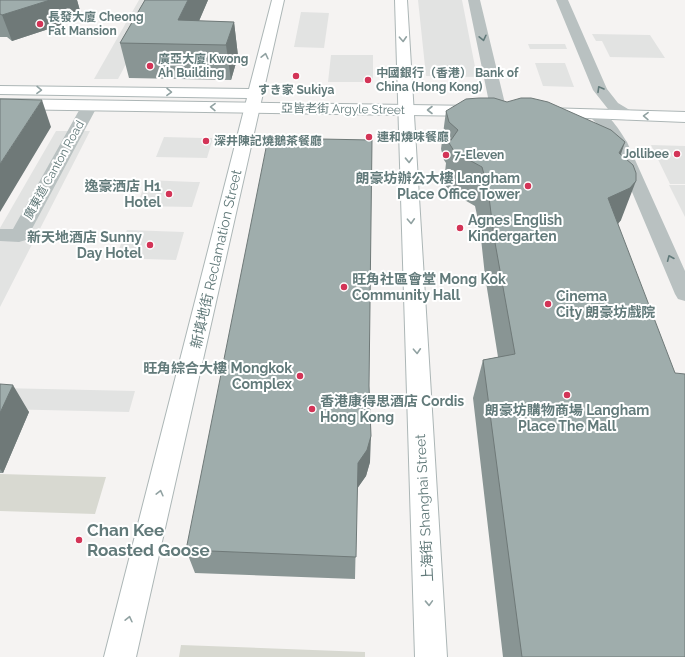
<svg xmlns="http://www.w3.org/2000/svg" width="685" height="657" viewBox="0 0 685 657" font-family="Raleway,'Noto Sans TC','Noto Sans JP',sans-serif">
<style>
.built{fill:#e2e3e2}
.green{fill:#d8d9d1}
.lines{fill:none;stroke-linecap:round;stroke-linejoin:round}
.secondary-casing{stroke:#acb6b6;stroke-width:2}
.primary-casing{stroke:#adb6b6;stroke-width:2}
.street{fill:#b9c1c1;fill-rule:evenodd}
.secondary{fill:#fff;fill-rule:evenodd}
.primary{fill:#fff;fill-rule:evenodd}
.wall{fill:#899594}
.shaded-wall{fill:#6f7978}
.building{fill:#9fadac;stroke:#6f7978}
.oneway{stroke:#627a7a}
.oneway2{stroke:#91a2a2}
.poi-dot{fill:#d33457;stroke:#fff;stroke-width:1.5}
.labels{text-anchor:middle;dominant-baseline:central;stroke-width:4;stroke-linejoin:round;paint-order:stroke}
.far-poi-label{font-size:12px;font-weight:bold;fill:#627a7a;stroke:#fff;text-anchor:start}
.far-street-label{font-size:12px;fill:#627a7a;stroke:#fff}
.poi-label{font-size:14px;font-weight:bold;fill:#627a7a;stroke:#fff;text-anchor:end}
.street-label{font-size:14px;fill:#627a7a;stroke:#fff}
.near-poi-label{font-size:17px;font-weight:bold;fill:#627a7a;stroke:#fff;text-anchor:start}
</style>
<rect width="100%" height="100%" fill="#f5f3f2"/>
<path class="built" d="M139,0h21l-42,79h-24z
M418,0h44l15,77 -51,-1z
M301,12l28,1 -5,35 -30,-1z
M592,34l58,1 15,23 -55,-1 -8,-16h-6z
M528,44h37l2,5h-37z
M331,55h42v27h-45z
M535,63h30l9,24 -31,-1z
M56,131h34l-90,176v-79z
M164,137l39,1h10l-6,20 -51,-1z
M651,145l34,1v38h-15z
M146,180l48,2h6l-8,25 -55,-1z
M669,185h16v32z
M127,230l57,2 -8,28 -61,-2z
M0,388l135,3 -6,21 -129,-3z"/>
<path class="green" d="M0,474l106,3 -11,37 -95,-3z
M181,645l184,7v5h-186z"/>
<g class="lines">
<g class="secondary-casing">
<path id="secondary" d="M272,0h12l-148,657h-32l143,-559 -247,-4v-8l249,3z
M395,0h12l40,657h-32z"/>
</g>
<g class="primary-casing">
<path id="primary" d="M0,99l477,7 5,2 3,3 -3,3 -5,2 -477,-7z
M545,108l140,4v10l-146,-6 -2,-3 2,-3z"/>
</g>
<path class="street" d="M468,0h12l27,112 -2,3 -6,2 -6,-2 -2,-3z
M556,0h12l39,89 11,14 15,9 2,3 -2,3 -6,2 -6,-2 -13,-9 -15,-19z
M90,100l5,2 3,3 -72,135 -7,2 -19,-1v-12h13l69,-124 3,-3z
M595,109c15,4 24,21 32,33l58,129v30l-7,-2 -3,-5 -64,-152 -8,-12 -16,-16 2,-3z"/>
<use href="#secondary" class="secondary"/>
<use href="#primary" class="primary"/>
</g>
<path class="wall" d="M0,0h77l5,18 -70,23 -5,-4h-7z
M145,0h63l-9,21 35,1 4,34 -7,24 -102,-2 -9,-35z
M446,111l175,44v65l-3,4 67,433h-182l-30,-259 10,-38 15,-3 -13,-81 -5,-47 -5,-23 -21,-12 -6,-4 -4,-8 2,-19 -2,-3 -3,-11z
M0,384l29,28 -26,61h-3z
M369,386l1,76 -4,14 -9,12 -2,91 -160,-6 -9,-23z"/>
<path class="shaded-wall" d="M50,0h27l5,18 -70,23 -10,-26z
M188,0h20l-19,44 -11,-24z
M234,22l4,34 -7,24 -5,-35z
M42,100l9,27 -51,85v-48z
M625,142l-13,39 7,-28z
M636,181l-15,39 -6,7 -7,-29z
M13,385l16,27 -26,61 -3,-4v-56z
M371,436l-1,26 -4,14 -9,13 1,-26z"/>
<path class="building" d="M0,0h50l-48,15 -2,-1z
M145,0h43l-10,20 56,2 -8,23 -106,-2z
M479,98h15l13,4 14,-4h10l17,4 63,28 14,12 -6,11 14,12 3,8v8l-6,7 -22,10 67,175 10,1v283h-163l-39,-297 32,-6 -21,-117 -6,-48 -6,-22 -22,-12 -6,-4 -5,-8 9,-13 -9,-8 -3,-11 20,-12z
M0,99l42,1 -42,64z
M268,138l104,2 -3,246 2,50 -4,14 -9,13 -2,94 -170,-7z
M0,384l13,1 -13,28z"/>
<defs><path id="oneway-chevron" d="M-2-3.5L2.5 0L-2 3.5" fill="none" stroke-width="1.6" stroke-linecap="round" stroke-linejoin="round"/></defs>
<g class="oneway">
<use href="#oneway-chevron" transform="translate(483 38) rotate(77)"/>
<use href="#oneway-chevron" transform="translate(600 89) rotate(-120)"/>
<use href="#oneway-chevron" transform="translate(670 258) rotate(-113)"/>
</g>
<g class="oneway2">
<use href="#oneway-chevron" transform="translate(403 39) rotate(87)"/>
<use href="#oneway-chevron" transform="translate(265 56) rotate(-77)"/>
<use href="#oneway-chevron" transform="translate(39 90) rotate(1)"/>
<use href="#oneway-chevron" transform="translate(169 92) rotate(1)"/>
<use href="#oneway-chevron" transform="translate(213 107) rotate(-179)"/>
<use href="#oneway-chevron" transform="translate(430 110) rotate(-180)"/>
<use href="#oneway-chevron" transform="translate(646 116) rotate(-179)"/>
<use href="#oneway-chevron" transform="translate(409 160) rotate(88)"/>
<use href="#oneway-chevron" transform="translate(411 221) rotate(87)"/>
<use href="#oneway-chevron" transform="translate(417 351) rotate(87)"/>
<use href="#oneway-chevron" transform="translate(160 493) rotate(-76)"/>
<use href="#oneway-chevron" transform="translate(429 603) rotate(88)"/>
<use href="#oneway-chevron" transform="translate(129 619) rotate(-77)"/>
</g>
<g class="poi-dot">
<circle cx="40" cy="24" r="4"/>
<circle cx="150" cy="66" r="4"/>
<circle cx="296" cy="76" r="4"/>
<circle cx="368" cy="80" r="4"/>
<circle cx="369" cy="137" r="4"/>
<circle cx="206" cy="141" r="4"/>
<circle cx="677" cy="154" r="4"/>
<circle cx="446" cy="155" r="4"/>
<circle cx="528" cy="186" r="4"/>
<circle cx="169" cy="194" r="4"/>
<circle cx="460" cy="228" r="4"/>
<circle cx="150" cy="245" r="4"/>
<circle cx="344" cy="287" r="4"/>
<circle cx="548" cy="304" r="4"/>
<circle cx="300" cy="376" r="4"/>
<circle cx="567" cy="395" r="4"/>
<circle cx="312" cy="409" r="4"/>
<circle cx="79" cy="540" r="4"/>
</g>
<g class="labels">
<g class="far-poi-label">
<text x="48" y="17">長發大廈 Cheong<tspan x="48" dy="14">Fat Mansion</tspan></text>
<text x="158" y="59">廣亞大廈 Kwong<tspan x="158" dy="14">Ah Building</tspan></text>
<text x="376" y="73">中國銀行（香港） Bank of<tspan x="376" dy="14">China (Hong Kong)</tspan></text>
<text x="296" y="90" text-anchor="middle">すき家 Sukiya</text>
<text x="377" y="137">連和燒味餐廳</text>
<text x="214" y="141">深井陳記燒鵝茶餐廳</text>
<text x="669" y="154" text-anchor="end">Jollibee</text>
<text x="454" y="155">7-Eleven</text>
</g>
<g class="far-street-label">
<text transform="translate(343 109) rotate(1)">亞皆老街 Argyle Street</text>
<text transform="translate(54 170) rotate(-61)">廣東道 Canton Road</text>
</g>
<g class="poi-label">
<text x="520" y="178">朗豪坊辦公大樓 Langham<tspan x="520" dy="16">Place Office Tower</tspan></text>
<text x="161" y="186">逸豪洒店 H1<tspan x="161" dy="16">Hotel</tspan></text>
<text x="468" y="220" text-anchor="start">Agnes English<tspan x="468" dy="16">Kindergarten</tspan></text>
<text x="142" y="237">新天地酒店 Sunny<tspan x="142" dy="16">Day Hotel</tspan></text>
<text x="352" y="279" text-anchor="start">旺角社區會堂 Mong Kok<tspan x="352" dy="16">Community Hall</tspan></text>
<text x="556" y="296" text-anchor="start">Cinema<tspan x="556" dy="16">City 朗豪坊戲院</tspan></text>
<text x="292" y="368">旺角綜合大樓 Mongkok<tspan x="292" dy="16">Complex</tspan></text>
<text x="320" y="401" text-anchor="start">香港康得思酒店 Cordis<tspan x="320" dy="16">Hong Kong</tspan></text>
<text x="567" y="410" text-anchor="middle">朗豪坊購物商場 Langham<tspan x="567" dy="16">Place The Mall</tspan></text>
</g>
<g class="street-label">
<text transform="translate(216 259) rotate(-77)">新填地街 Reclamation Street</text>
<text transform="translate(424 508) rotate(-93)">上海街 Shanghai Street</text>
</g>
<g class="near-poi-label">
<text x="87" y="530">Chan Kee<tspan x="87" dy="20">Roasted Goose</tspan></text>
</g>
</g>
</svg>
